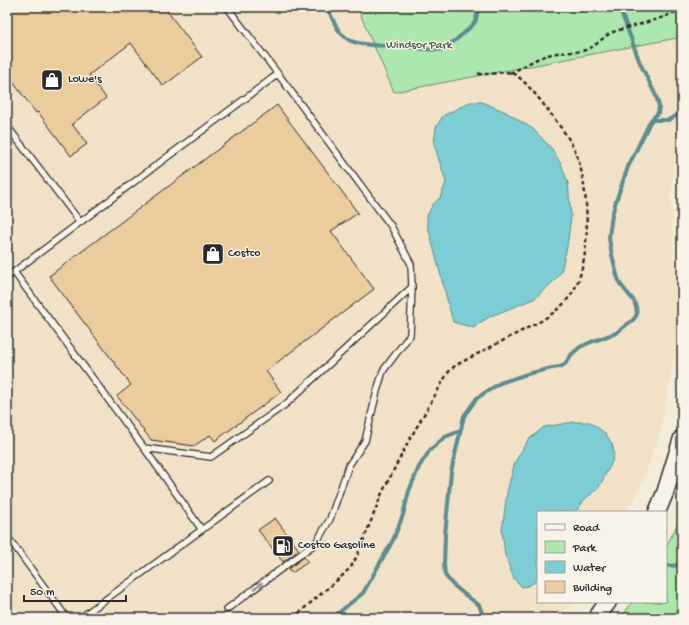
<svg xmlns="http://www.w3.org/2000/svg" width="689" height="625" viewBox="0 0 689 625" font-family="'Gochi Hand',sans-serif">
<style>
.built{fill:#f1e2c7}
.green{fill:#ace7ad;stroke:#6c896c}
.water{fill:#7dced4;stroke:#5c8d90}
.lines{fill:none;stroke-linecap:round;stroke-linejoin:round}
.stream{stroke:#5c8d90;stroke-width:4}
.building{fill:#eacc9d;stroke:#2b2b2b}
.lane-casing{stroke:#2b2b2b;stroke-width:8}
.secondary-casing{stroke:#2b2b2b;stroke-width:19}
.path{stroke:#2b2b2b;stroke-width:2.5;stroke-dasharray:4 3;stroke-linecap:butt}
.lane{stroke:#f7f3e8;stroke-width:5.5}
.secondary{stroke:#f7f3e8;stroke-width:16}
.oneway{fill:#918f8a}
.labels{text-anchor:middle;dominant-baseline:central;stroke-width:3;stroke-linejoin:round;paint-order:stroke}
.park-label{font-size:12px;fill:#4b5a4c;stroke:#f7f3e8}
.poi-label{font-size:12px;fill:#2b2b2b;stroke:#f7f3e8;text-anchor:start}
</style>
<rect width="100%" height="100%" fill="#f4ebd9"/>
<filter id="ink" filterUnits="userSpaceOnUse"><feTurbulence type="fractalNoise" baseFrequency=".025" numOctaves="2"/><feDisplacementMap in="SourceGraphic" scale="8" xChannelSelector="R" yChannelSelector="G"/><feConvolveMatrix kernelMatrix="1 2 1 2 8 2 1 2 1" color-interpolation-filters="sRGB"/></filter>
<g filter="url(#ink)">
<path class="built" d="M7,7h350l37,85 288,-55v72l-5,21 -6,69 6,109 -3,50 -14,75 -17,47 -16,32h-89v90h34l-10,16h-555z"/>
<path class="green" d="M357,7h325v30l-288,55z
M682,515v103h-61l11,-16h34v-55z"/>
<path class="water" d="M470,102h12l24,10 27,17 19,20 10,17 6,17 3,33 -4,31 -6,25 -6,8 -21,19 -43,17 -13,8 -4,4 -21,-6 -26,-99v-7l6,-12 7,-6 6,-16 -12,-38 2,-17 7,-11z
M574,422h16l15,11 7,11 2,9 -2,9 -13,25 -15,13 -8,12h-38v62l-3,8 -7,4 -6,1 -8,-8 -9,-24 -3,-24 5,-39 8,-30 13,-22 16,-13z"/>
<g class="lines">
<path class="stream" d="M327,7c5,9 8,22 16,28 3,3 7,6 11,7 16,5 32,3 48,4 13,1 28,6 40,3 6,-2 29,-21 33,-27 2,-4 2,-11 3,-15
M651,120h17l10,-5
M666,566l16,-1
M332,618l31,-25 30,-53 10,-25 6,-24 10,-24 11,-17 15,-13 15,-6
M484,618l-5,-13 -15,-11 -12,-10 -7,-9 -1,-10 1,-30 6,-63 13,-56 13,-18 23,-15 27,-9 25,-6 8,-1 5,-3 7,-10 8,-7 11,-5 25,-9 18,-14 3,-5 -1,-7 -2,-6 -14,-17 -3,-9 -6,-24 -2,-13 1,-9 2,-14 4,-14 12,-34 23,-47 7,-7 1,-7 -3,-10 -16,-33 -18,-49 -6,-7"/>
</g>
<path class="building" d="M7,7h157l38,50 -39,29 -32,-43 -42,32 17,23 -34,26 15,20 -16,12 -33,-44 -2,1 -29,-39z
M277,105l81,108 -27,18 43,58 -108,82 15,21 -66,49 -5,-6 -16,11 -43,-6 -34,-44 14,-11 -82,-109z
M275,518l24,32 -16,12 -25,-32z
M304,557l4,5 -16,11 -4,-4z"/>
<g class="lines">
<g class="lane-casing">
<path id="lane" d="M227,7l51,67
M7,126l73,96
M7,277l271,-203 113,152 20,38 1,23 -126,117 -75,53 -67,-9 -130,-176
M144,448l58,82
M7,536l60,82
M227,609l89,-66 14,-24 19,-54 16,-24 12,-50 6,-20 27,-36 2,-48
M80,618l189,-137"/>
</g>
<g class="secondary-casing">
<path id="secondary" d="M657,512l8,-19 17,-55
M598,618l1,-4 9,-12"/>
</g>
<path class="path" d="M510,73c10,-4 18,-10 27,-14 5,-2 10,-4 15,-5 12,-3 24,0 36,-5 10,-4 15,-13 25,-17 23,-8 48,-11 69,-24
M293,618l49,-42 9,-9 7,-13 24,-61 25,-49 39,-68 4,-6 6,-5 83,-43c14,-8 27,-18 35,-32 18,-33 15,-100 3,-134 -6,-17 -19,-32 -29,-46 -8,-10 -23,-30 -34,-36 -7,-4 -19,0 -27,0 -4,0 -8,0 -12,-1"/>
<use href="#lane" class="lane"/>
<use href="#secondary" class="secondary"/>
</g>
<defs><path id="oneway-solid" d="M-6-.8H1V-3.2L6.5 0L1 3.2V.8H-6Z"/></defs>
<use class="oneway" href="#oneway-solid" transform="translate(258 586) rotate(-36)"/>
</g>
<defs>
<g id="shop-square" transform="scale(1.15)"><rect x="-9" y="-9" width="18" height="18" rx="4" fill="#2b2b2b" stroke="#f7f3e8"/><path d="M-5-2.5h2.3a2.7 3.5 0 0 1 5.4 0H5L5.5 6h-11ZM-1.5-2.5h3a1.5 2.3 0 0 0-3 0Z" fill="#fff"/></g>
<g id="fuel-square" transform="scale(1.15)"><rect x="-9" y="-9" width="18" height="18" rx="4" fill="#2b2b2b" stroke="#f7f3e8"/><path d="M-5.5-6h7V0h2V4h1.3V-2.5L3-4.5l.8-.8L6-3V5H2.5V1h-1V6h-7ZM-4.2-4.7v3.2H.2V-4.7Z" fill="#fff"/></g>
</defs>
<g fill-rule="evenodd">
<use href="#shop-square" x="52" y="80"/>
<use href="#shop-square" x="213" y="254"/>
<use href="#fuel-square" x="283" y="546"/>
</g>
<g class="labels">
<g class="park-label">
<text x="419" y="46">Windsor Park</text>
</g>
<g class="poi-label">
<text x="68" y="80">Lowe's</text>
<text x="228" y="254">Costco</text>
<text x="298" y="546">Costco Gasoline</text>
</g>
</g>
<rect width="689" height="625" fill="none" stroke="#f7f3e8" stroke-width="24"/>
<rect x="12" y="12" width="665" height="601" fill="none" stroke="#2b2b2b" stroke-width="1.5" filter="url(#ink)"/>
<rect x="537" y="511" width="130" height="92" fill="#f7f3e8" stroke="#a5a39c"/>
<rect x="545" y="524" width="20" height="6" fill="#f7f3e8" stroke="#a5a39c"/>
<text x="573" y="531" font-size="12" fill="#2b2b2b">Road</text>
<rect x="545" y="541" width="20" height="12" fill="#ace7ad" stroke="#a5a39c"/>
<text x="573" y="551" font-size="12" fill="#2b2b2b">Park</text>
<rect x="545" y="561" width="20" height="12" fill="#7dced4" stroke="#a5a39c"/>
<text x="573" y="571" font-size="12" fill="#2b2b2b">Water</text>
<rect x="545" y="581" width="20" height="12" fill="#eacc9d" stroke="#a5a39c"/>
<text x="573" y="591" font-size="12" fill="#2b2b2b">Building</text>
<path d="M24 595v6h102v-6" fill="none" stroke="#2b2b2b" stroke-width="2"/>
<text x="30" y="595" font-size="12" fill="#2b2b2b" stroke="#f7f3e8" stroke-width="3" paint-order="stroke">50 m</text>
</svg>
